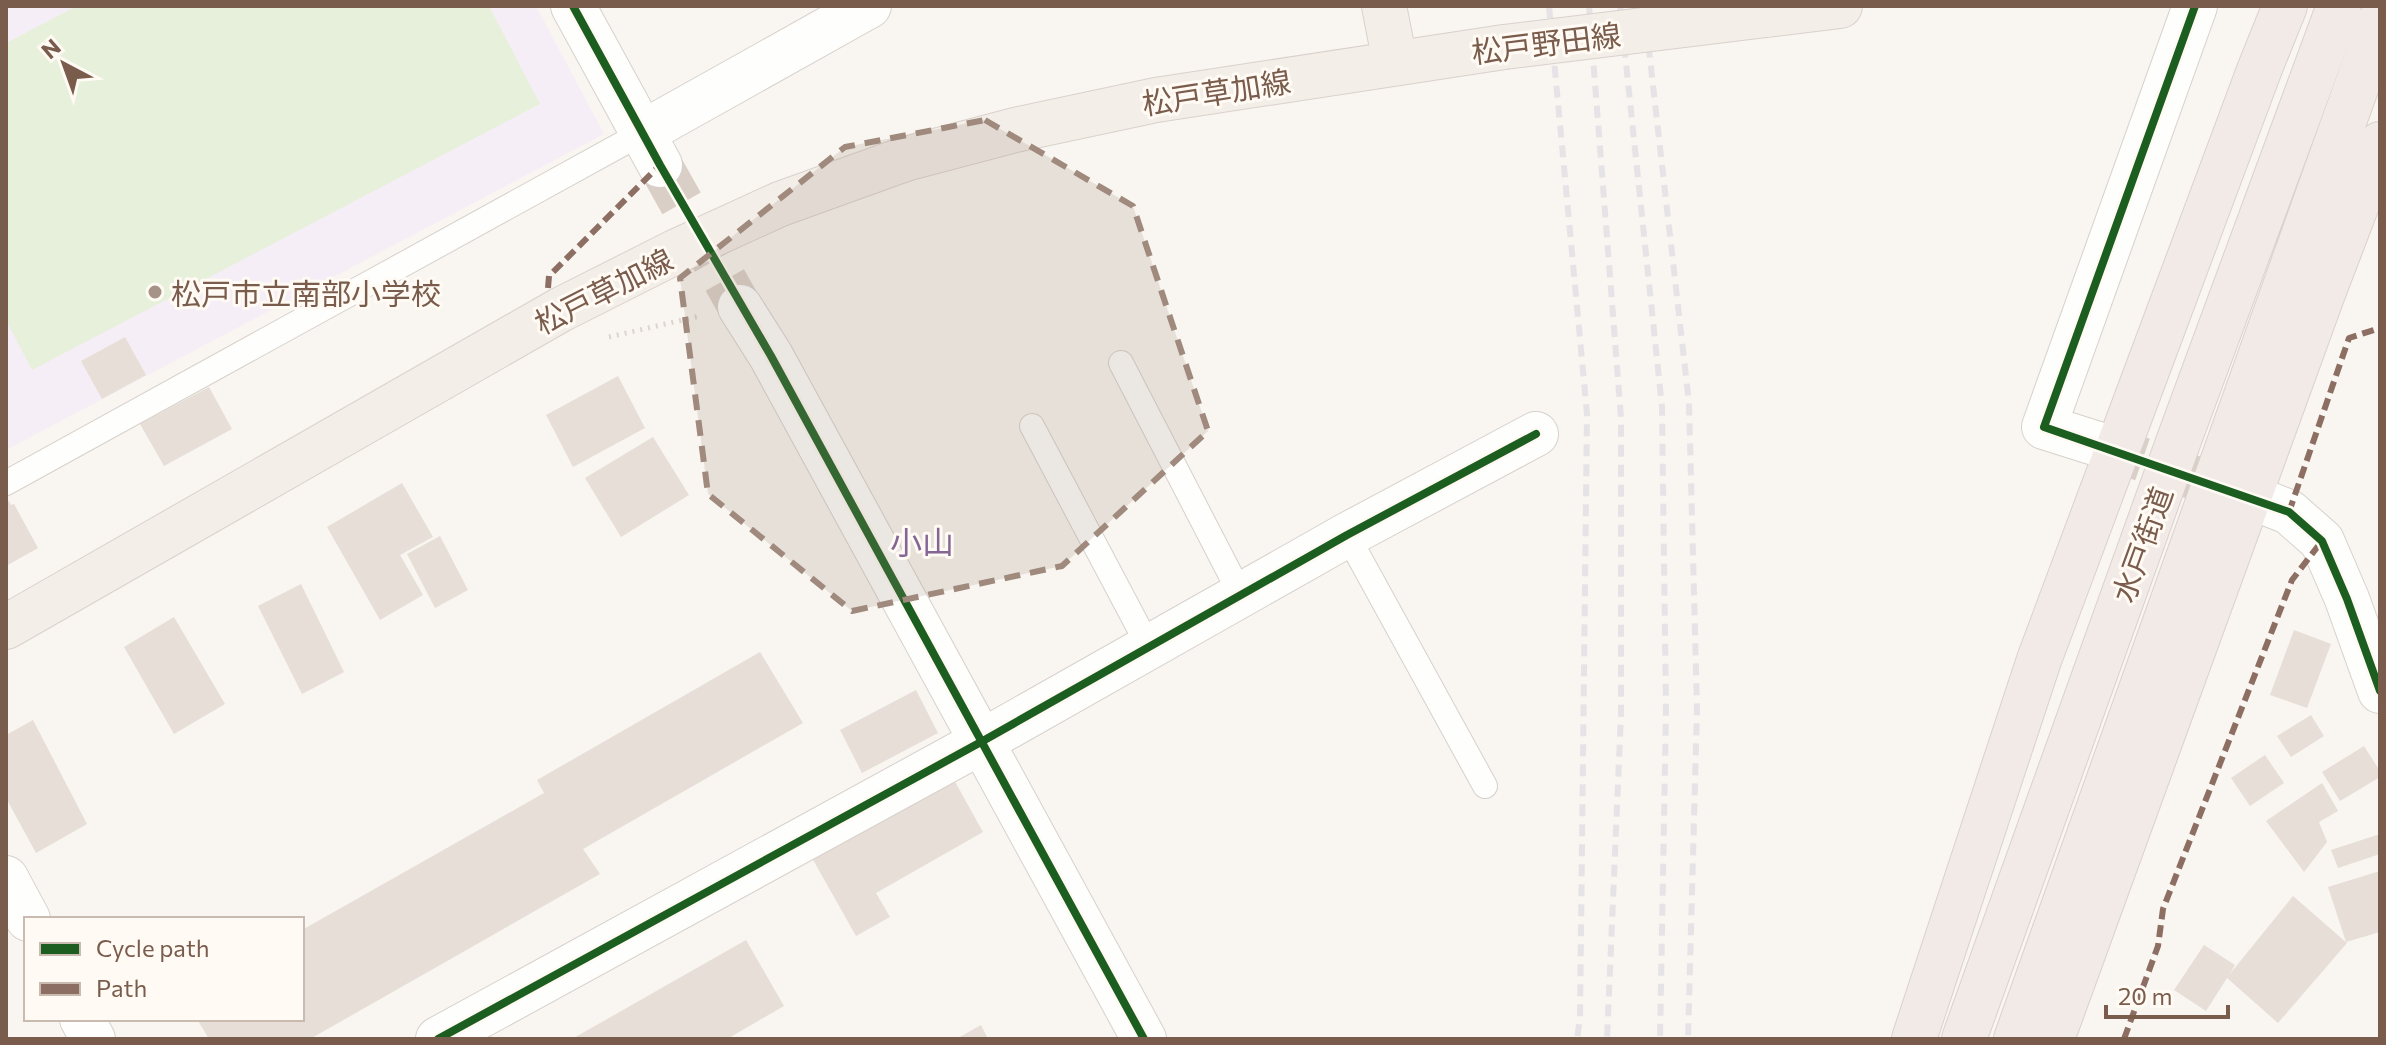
<svg xmlns="http://www.w3.org/2000/svg" width="2386" height="1045" viewBox="0 0 2386 1045" font-family="Commissioner,'Noto Sans JP',sans-serif">
<style>
.education{fill:#f6eef6}
.green{fill:#e7f0db}
.building{fill:#e6ded7}
.lines{fill:none;stroke-linecap:round;stroke-linejoin:round}
.street-tunnel{stroke:#d9cfc7;stroke-width:44;stroke-dasharray:44 22;stroke-linecap:butt}
.lane-casing{stroke:#d7d1cb;stroke-width:26}
.street-casing{stroke:#d7d1cb;stroke-width:46}
.primary-casing{stroke:#dad1cc;stroke-width:46}
.highway-casing{stroke:#dad1cc;stroke-width:46}
.path{stroke:#dcd5d0;stroke-width:5;stroke-dasharray:2 6;stroke-linecap:butt}
.lane{stroke:#fefefd;stroke-width:24}
.street{stroke:#fefefd;stroke-width:44}
.primary{stroke:#f3eee8;stroke-width:44}
.highway{stroke:#f2eae7;stroke-width:44}
.rail{stroke:#e6e3e7;stroke-width:6;stroke-dasharray:12 8;stroke-linecap:butt}
.primary-bridge-casing{stroke:#dad1cc;stroke-width:46;stroke-linecap:butt}
.primary-bridge{stroke:#f3eee8;stroke-width:44}
.quiet{stroke:#8d6e63;stroke-width:6;stroke-dasharray:12 6;stroke-linecap:butt}
.cycleway-casing{stroke:#fffaf3;stroke-width:13}
.cycleway{stroke:#1b5e20;stroke-width:8}
.marked{fill:#9f8a7d;fill-opacity:0.2;stroke:#9f8a7d;stroke-width:6;stroke-dasharray:16 10;stroke-linejoin:round}
.poi-dot{fill:#a69286;stroke:#fffaf3;stroke-width:3}
.labels{text-anchor:middle;dominant-baseline:central;stroke-width:6;stroke-linejoin:round;paint-order:stroke}
.street-label{font-size:30px;fill:#7a5c4d;stroke:#fffaf3}
.poi-label{font-size:30px;fill:#7a5c4d;stroke:#fffaf3;text-anchor:start}
.neighbourhood-label{font-size:32px;fill:#846695;stroke:#fffaf3}
</style>
<rect width="100%" height="100%" fill="#f9f5f0"/>
<path class="education" d="M6,6h530l68,128 -598,316z"/>
<path class="green" d="M77,6h412l51,98 -508,266 -26,-50v-277z"/>
<path class="building" d="M125,337l21,38 -44,24 -21,-38z
M618,376l27,52 -72,39 -27,-52z
M209,387l23,42 -68,37 -24,-42z
M653,437l36,58 -68,42 -36,-59z
M402,483l31,54 -33,18 23,40 -43,25 -53,-93z
M9,501l2,4 3,-1 24,44 -32,18v-64z
M440,536l28,54 -33,18 -28,-54z
M301,584l43,88 -42,22 -44,-88z
M174,617l51,87 -51,30 -50,-87z
M2294,630l37,14 -24,64 -37,-13z
M760,652l43,71 -220,126 17,25 -290,165h-101l-12,-20h105v-89l242,-137 -7,-13z
M916,690l22,43 -76,40 -22,-43z
M2311,715l13,21 -33,21 -14,-21z
M33,720l54,104 -51,29 -30,-55v-63z
M2364,746l16,25v6l-40,24 -18,-29z
M2265,755l19,28 -34,23 -19,-28z
M953,778l30,54 -107,61 14,24 -34,19 -44,-78z
M2322,783l16,28 -19,11 8,20 -23,30 -38,-51z
M2380,834v20l-42,14 -7,-18z
M2380,871v61l-34,10 -18,-55z
M2293,896l54,47 -69,80 -51,-45 -21,33 -32,-21 30,-45 31,20 -6,10z
M746,940l38,66 -57,33h-155z
M981,1025l7,14h-32z"/>
<g class="lines">
<path class="street-tunnel" d="M660,165l80,142
M2101,445l148,52"/>
<g class="lane-casing">
<path id="lane" d="M1121,363l120,232
M1032,426l117,221
M6,483l636,-350
M1347,535l138,251"/>
</g>
<g class="street-casing">
<path id="street" d="M573,6l87,159
M642,133l227,-127
M740,307l31,49 373,683
M2101,445l-57,-18 151,-421
M2266,503l23,9 33,29 25,58 33,92
M6,878l22,41
M82,1019l11,20
M438,1039l543,-297 366,-207 189,-101"/>
</g>
<g class="primary-casing">
<path id="primary" d="M1384,6l11,56
M1766,15l74,-9
M6,627l554,-317 115,-58 105,-48 125,-45 110,-29 141,-30 348,-53"/>
</g>
<g class="highway-casing">
<path id="highway" d="M1914,1039l125,-379 221,-592 25,-62
M1964,1039l216,-602 159,-431
M2016,1039l364,-1018
M2052,1039l270,-743 58,-152"/>
</g>
<path class="path" d="M609,337l91,-21"/>
<use href="#lane" class="lane"/>
<use href="#street" class="street"/>
<use href="#primary" class="primary"/>
<use href="#highway" class="highway"/>
<path class="rail" d="M1549,6l38,408 -7,604 -3,21
M1589,6l32,412v296l-14,325
M1620,6l42,401 4,304 -6,328
M1644,6l45,397 8,306 -9,330"/>
<g class="primary-bridge-casing">
<path id="primary-bridge" d="M1504,47l262,-32"/>
</g>
<use href="#primary-bridge" class="primary-bridge"/>
<path class="quiet" d="M548,288l1,-12 111,-111
M2289,512l60,-174 31,-10
M2124,1039l34,-93 5,-37 129,-329 30,-39"/>
<g class="cycleway-casing">
<path id="cycleway" d="M573,6l87,159 111,191 373,683
M2195,6l-151,421 245,85 33,29 25,58 33,92
M438,1039l543,-297 366,-207 189,-101"/>
</g>
<use href="#cycleway" class="cycleway"/>
</g>
<path class="marked" d="M985,120l148,86 75,225 -146,135 -210,45 -144,-117 -28,-216 165,-131z"/>
<circle class="poi-dot" cx="155" cy="292" r="8"/>
<g class="labels">
<g class="street-label">
<text transform="translate(1546 42) rotate(-7)">松戸野田線</text>
<text transform="translate(1216 91) rotate(-9)">松戸草加線</text>
<text transform="translate(603 290) rotate(-27)">松戸草加線</text>
<text transform="translate(2141 544) rotate(-70)">水戸街道</text>
</g>
<g class="poi-label">
<text x="171" y="292">松戸市立南部小学校</text>
</g>
<g class="neighbourhood-label">
<text x="922" y="541">小山</text>
</g>
</g>
<rect width="2386" height="1045" fill="none" stroke="#7a5c4d" stroke-width="16"/>
<rect x="24" y="917" width="280" height="104" fill="#fffaf3" stroke="#cabbb1" stroke-width="2"/>
<rect x="40" y="943" width="40" height="12" fill="#1b5e20" stroke="#cabbb1" stroke-width="2"/>
<text x="96" y="957" font-size="24" fill="#7a5c4d">Cycle path</text>
<rect x="40" y="983" width="40" height="12" fill="#8d6e63" stroke="#cabbb1" stroke-width="2"/>
<text x="96" y="997" font-size="24" fill="#7a5c4d">Path</text>
<g transform="translate(64 64) rotate(319)" stroke="#fffaf3" stroke-width="6" paint-order="stroke">
<path d="M0-6L14 30L0 20L-14 30Z" fill="#7a5c4d"/>
<text y="-12" font-size="22" font-weight="bold" text-anchor="middle" fill="#7a5c4d">N</text>
</g>
<path d="M2106 1005v12h122v-12" fill="none" stroke="#7a5c4d" stroke-width="4"/>
<text x="2118" y="1005" font-size="24" fill="#7a5c4d" stroke="#fffaf3" stroke-width="6" paint-order="stroke">20 m</text>
</svg>
